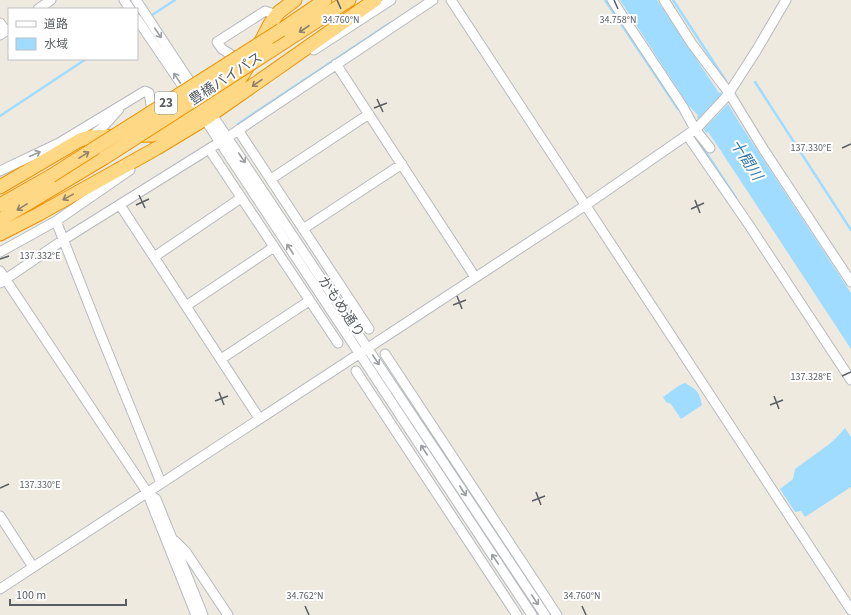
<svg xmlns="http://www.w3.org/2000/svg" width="851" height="615" viewBox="0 0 851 615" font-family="'Source Sans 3','Noto Sans JP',sans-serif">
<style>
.water{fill:#9fdcff}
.pier{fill:#eeeae0}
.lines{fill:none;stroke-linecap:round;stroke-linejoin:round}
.stream{stroke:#9fdcff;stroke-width:2.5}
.minor-casing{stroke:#b6babf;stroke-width:11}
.highway-casing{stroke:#ee9300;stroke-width:15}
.minor{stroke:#fff;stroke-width:9}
.highway{stroke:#ffd886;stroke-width:13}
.highway-bridge-casing{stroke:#ee9300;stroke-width:15;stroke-linecap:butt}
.highway-bridge{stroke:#ffd886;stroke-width:13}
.oneway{stroke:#8b836e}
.oneway2{stroke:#9b9ea1}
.ticks{fill:none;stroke:#595e63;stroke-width:1.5}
.labels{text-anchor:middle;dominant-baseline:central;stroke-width:4;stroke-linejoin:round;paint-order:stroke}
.shield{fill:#fff;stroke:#8b8e92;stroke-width:1}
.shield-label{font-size:13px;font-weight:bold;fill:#595e63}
.street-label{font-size:14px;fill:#595e63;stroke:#fff}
.water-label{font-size:15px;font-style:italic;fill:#3378b0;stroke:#fff}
.ticks-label{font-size:10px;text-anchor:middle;fill:#595e63;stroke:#fff;stroke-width:4;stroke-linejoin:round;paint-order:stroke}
</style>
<rect width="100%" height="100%" fill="#eeeae0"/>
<path class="water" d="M620,0h37l62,93 2,-1c8,13 15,26 23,38l107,163v56l-136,-207 -7,-10 -2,1 -9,-16 1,-2 -10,-10z
M685,383c12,7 14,8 17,22l-21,14 -10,-15 -5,-2 -3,-5 17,-12z
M845,428l6,9v50l-46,30 -4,-6 -6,1 -15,-23 13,-10 2,-10 33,-24 8,-7z"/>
<path class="pier" d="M724,92l6,10 -28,29 -5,-10z"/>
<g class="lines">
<path class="stream" d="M605,0l73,109
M673,0l53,81
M149,17l26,-17
M755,82l96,148
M0,116l86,-57
M238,124l152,-101
M699,142l37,56"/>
<g class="minor-casing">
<path id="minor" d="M124,0l6,9
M136,0l60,91
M451,0l400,610
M612,0l71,107 12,22 15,19
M664,0l28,44 37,49 35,57 87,132
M38,9l13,-9
M137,19l51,75
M0,23l6,8
M0,35l9,-6
M314,50l77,-50
M241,61l-19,-12 -5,-7 48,-31 12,4
M336,64l139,213
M209,110l336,505
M202,115l330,500
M238,130l131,199
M687,135l62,90 102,155
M90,137l12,-9 17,-19
M228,137l205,-137
M209,149l129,194
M0,171l59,-28 86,-52 4,2 4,23
M271,179l98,-65
M120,205l139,213
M56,221l44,112 61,150
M303,229l99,-65
M0,252l56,-31 74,-51
M154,257l87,-59
M0,271l147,221 49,123
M0,283l63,-43 157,-98
M186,306l88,-59
M385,354l172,261
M221,359l88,-58
M356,371l161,244
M147,492l9,7 47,116
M0,516l33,51
M175,541l11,11 42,63
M0,589l586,-384 101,-70 11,-8 29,-31 29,-45 30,-51"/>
</g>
<g class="highway-casing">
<path id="highway" d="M281,30l44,-30
M272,50l77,-50
M0,187l80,-47 10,-3 62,-2 16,-5 68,-45 12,-19 22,-42 9,-12 16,-12
M0,205l51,-29
M0,220l104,-62
M0,234l39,-20 118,-66 48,-29 170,-119"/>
</g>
<use href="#minor" class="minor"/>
<use href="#highway" class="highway"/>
<g class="highway-bridge-casing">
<path id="highway-bridge" d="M104,158l168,-108
M51,176l230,-146"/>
</g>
<use href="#highway-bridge" class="highway-bridge"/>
</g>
<defs><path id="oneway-shaft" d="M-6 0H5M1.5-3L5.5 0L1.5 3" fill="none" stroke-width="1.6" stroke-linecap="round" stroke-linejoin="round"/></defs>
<g class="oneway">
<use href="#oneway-shaft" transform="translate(304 29) rotate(147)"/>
<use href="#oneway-shaft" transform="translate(257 83) rotate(145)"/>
<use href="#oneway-shaft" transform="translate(84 155) rotate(-32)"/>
<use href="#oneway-shaft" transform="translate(68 197) rotate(151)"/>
<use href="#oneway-shaft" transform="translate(22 207) rotate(149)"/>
</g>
<g class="oneway2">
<use href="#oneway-shaft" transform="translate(158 33) rotate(56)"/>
<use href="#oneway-shaft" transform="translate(177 78) rotate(-124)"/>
<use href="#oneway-shaft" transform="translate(35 154) rotate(-24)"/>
<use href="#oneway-shaft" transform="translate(242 158) rotate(56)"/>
<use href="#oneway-shaft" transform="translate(290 249) rotate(-123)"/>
<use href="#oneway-shaft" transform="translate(376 360) rotate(56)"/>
<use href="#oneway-shaft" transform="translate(424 450) rotate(-123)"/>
<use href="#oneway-shaft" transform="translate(463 491) rotate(57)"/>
<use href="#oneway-shaft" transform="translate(495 559) rotate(-124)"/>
<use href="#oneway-shaft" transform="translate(535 600) rotate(56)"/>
</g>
<path class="ticks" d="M337,0l4,9M614,0l4,9M377,99l6,13M374,108l13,-5M842,148l9,-4M139,195l6,13M695,200l5,13M136,205l13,-6M691,209l13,-6M0,259l9,-3M457,296l5,13M453,305l13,-5M842,376l9,-4M219,392l5,13M774,396l5,13M215,401l13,-5M770,405l13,-5M0,488l9,-4M536,492l5,13M532,501l13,-5M305,606l4,9M582,606l4,9"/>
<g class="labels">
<rect class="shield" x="155" y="92" width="22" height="22" rx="3"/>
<g class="shield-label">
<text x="166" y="103">23</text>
</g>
<g class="street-label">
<text transform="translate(226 79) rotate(-33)">豊橋バイパス</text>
<text transform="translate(341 307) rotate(56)">かもめ通り</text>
</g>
<g class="water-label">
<text transform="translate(746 160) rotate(57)">十間川</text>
</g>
</g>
<g class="ticks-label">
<text x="341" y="23">34.760°N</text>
<text x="618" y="23">34.758°N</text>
<text x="811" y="151">137.330°E</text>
<text x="40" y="259">137.332°E</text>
<text x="811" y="380">137.328°E</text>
<text x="40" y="488">137.330°E</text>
<text x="305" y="599">34.762°N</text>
<text x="582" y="599">34.760°N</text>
</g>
<rect x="8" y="8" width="130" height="52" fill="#ffffff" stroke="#bdbfc1"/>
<rect x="16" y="21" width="20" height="6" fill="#ffffff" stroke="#bdbfc1"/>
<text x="44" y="28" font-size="12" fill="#595e63">道路</text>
<rect x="16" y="38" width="20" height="12" fill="#9fdcff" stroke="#bdbfc1"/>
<text x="44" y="48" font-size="12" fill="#595e63">水域</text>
<path d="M10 599v6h116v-6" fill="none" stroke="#595e63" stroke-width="2"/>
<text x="16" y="599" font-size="12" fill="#595e63" stroke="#ffffff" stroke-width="3" paint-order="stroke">100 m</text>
</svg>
